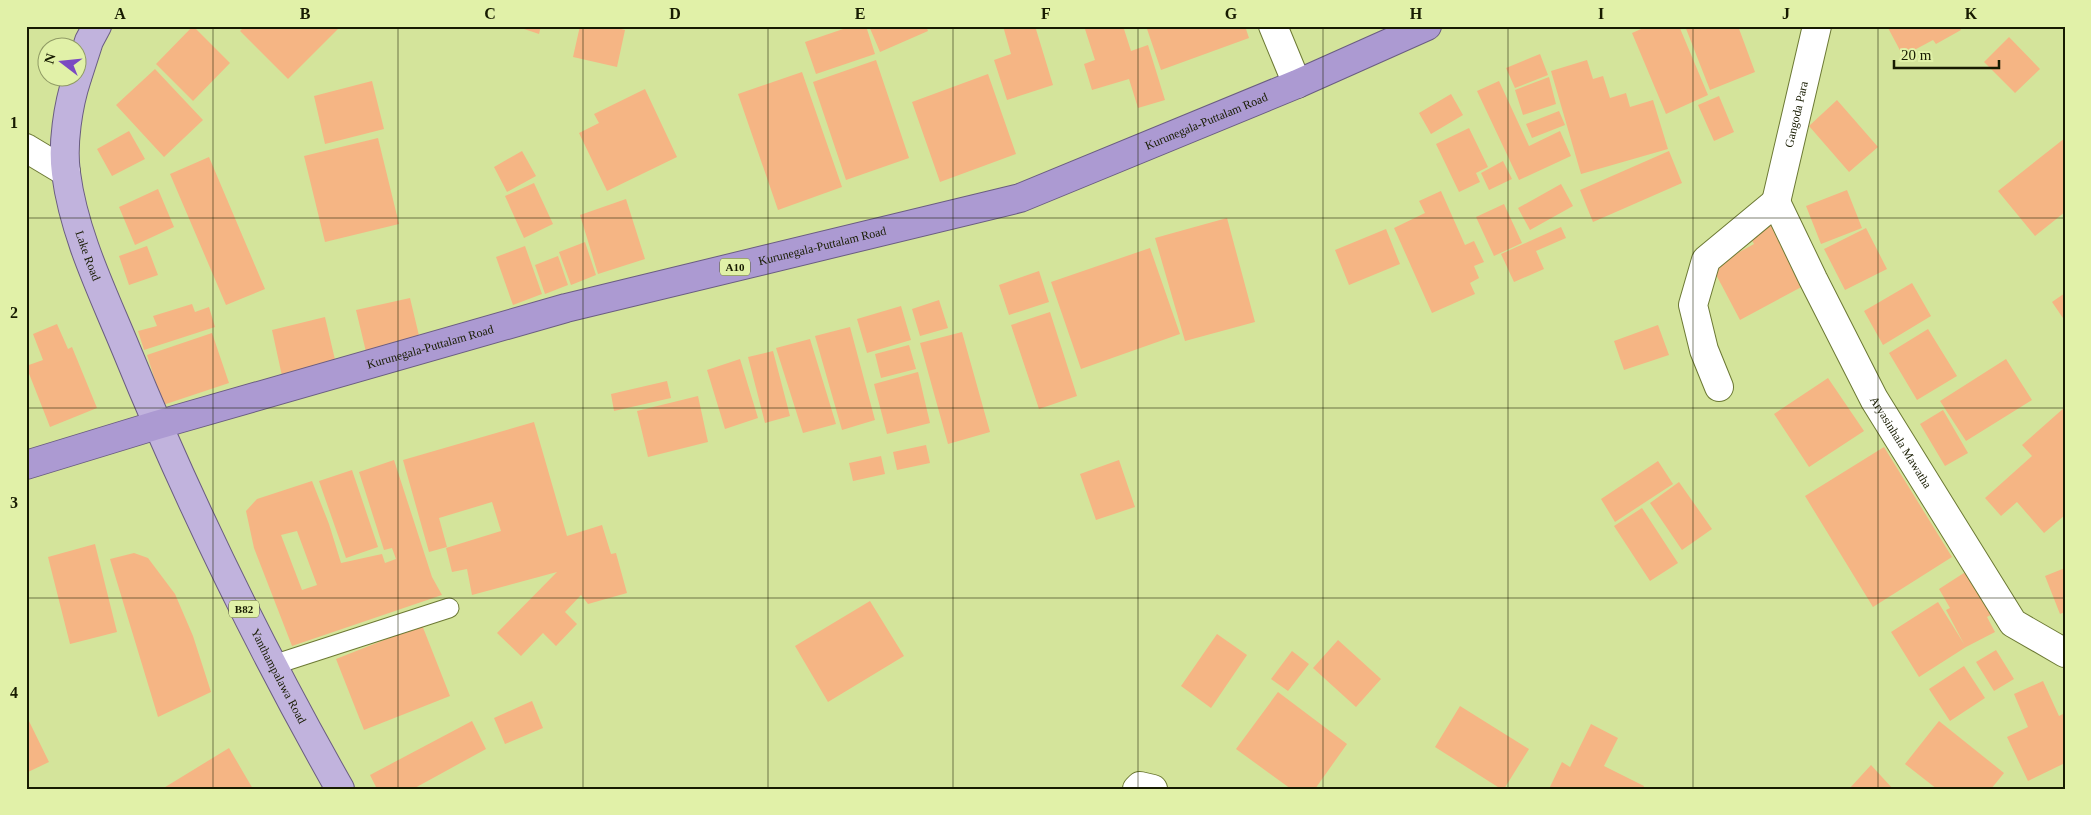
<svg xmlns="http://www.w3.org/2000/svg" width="2091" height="815" viewBox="0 0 2091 815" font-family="'Times New Roman',serif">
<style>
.building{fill:#f5b584;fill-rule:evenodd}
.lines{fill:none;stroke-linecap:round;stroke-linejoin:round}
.service-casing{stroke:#6c7934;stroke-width:21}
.minor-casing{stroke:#6c7934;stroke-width:30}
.primary-casing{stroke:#6a5d81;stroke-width:30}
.trunk-casing{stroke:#6a5d81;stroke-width:30}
.service{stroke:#fff;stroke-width:19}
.minor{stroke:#fff;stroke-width:28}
.primary{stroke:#c1b3dd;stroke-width:28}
.trunk{stroke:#ac9ad2;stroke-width:28}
.grid{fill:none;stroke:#171b01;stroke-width:1;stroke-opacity:0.55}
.labels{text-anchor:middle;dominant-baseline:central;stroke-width:5;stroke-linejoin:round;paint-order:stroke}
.shield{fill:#e1f1a8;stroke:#545b33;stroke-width:1}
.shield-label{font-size:11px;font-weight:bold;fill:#171b01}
.street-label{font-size:12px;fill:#171b01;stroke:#e1f1a8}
.neatline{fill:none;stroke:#171b01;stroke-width:2}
.grid-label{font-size:16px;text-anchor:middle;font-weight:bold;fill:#171b01}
</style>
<rect width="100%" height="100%" fill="#d4e49b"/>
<path class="building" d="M193,26l37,37 -37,38 -37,-37z
M245,26h96l-53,53 -48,-48z
M515,26h26l-2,8z
M580,26h29l16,4 -8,37 -44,-10z
M852,26h14l9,28 -59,20 -11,-32z
M869,26h57l2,5 -48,21z
M1003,26h32l18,59 -46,15 -13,-40 17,-6z
M1084,26h39l8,25 17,-6 17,55 -27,8 -9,-29 -37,11 -8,-26 11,-4z
M1146,26h99l4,12 -88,32z
M1648,26h31l29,69 -42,19 -34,-81z
M1685,26h53l17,46 -45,18z
M1887,26h72l2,4 -25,14 -3,-4 -30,16z
M2009,37l31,32 -25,24 -31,-31z
M1540,54l8,21 -33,13 -9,-20z
M876,60l33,98 -63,22 -33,-98z
M1587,60l6,19 10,-3 7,22 16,-5 4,14 23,-7 15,49 -87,25 -30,-103z
M155,69l48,51 -39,37 -48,-52z
M802,72l40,115 -64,23 -40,-116z
M988,74l28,80 -76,28 -28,-80z
M1549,77l7,27 -33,11 -8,-25z
M372,81l12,48 -59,15 -11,-48z
M1499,81l30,65 31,-15 11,25 -52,24 -42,-89z
M645,89l32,68 -70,34 -28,-58 20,-10 -5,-9z
M1451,94l12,21 -32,19 -12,-21z
M1719,96l15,36 -20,9 -16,-36z
M1837,100l41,47 -29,25 -40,-46z
M1559,111l6,14 -33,13 -6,-14z
M1469,128l19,39 -12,6 4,9 -21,10 -23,-48z
M129,131l16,28 -33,17 -15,-27z
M378,138l21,86 -74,18 -21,-86z
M2065,138v74l-30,24 -37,-45z
M522,151l14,25 -29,16 -13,-25z
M1669,151l13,32 -89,39 -13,-32z
M209,157l56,132 -39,16 -56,-131z
M1503,161l9,18 -23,11 -8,-17z
M534,183l19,41 -29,14 -19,-42z
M1561,184l12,22 -43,24 -12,-22z
M158,189l16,38 -39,18 -16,-38z
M1847,190l15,38 -41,16 -15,-38z
M1441,191l24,54 9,-4 10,21 -10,4 5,12 -9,5 5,11 -43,19 -38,-85 31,-15 -6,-12z
M626,199l19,60 -47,15 -18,-59z
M1504,204l18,39 -28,13 -18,-39z
M1227,218l28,104 -70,19 -30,-103z
M1778,219l29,65 -67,36 -28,-53 42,-23 -5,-9z
M1561,227l5,11 -30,13 8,18 -30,13 -13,-28z
M1866,228l21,41 -42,21 -21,-41z
M1386,229l14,35 -51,21 -14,-35z
M585,242l11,33 -25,10 -12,-33z
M147,246l11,29 -29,10 -10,-29z
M525,246l17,48 -29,11 -17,-48z
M1150,248l30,86 -99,35 -30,-87z
M558,256l10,29 -23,9 -10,-29z
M1039,271l10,31 -40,13 -10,-30z
M1912,283l19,33 -48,29 -19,-34z
M2065,293v28l-13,-19z
M410,298l11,46 -54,12 -11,-46z
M939,300l9,28 -28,8 -8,-27z
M192,304l3,8 14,-5 6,20 -71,23 -6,-19 19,-5 -4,-10z
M901,306l10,34 -44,13 -10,-34z
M1050,312l27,84 -38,13 -28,-84z
M325,317l11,47 -54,12 -10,-46z
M57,324l11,25 4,-2 25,61 -47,19 -24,-61 17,-6 -10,-26z
M1658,325l11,30 -45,15 -10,-29z
M850,327l25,93 -33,10 -27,-94z
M1928,329l29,47 -40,24 -28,-47z
M962,332l28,100 -42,12 -28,-101z
M212,333l17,50 -66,22 -16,-50z
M810,339l26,85 -33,9 -27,-85z
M909,345l7,24 -35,9 -6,-24z
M773,351l17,65 -25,7 -17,-66z
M740,359l18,59 -33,11 -18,-59z
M2006,359l26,41 -66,41 -26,-40z
M918,372l12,51 -43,11 -13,-50z
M1828,378l36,53 -55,36 -35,-53z
M667,381l4,17 -57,13 -3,-17z
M698,396l10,46 -60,15 -11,-46z
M2065,407v108l-21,18 -27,-31 -16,14 -16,-18 47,-42 -10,-11z
M1943,410l25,43 -23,13 -25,-42z
M534,422l33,114 35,-11 9,29 5,-1 11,40 -39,11 -7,-9 -16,17 12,12 -21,22 -13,-13 -22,23 -24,-23 60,-61 -85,23 -5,-26 -15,3 -6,-24 55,-17 -9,-29 -53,16 8,29 -18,5 -26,-92z
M926,445l4,18 -33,7 -4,-18z
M1884,447l68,110 -79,50 -68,-111z
M881,456l4,18 -32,7 -4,-18z
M394,460l38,117 10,18 -150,51 -38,-98 -8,-37 11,-12 55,-18 17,43 12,39 41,-9 3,9 11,-4 -4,-11 -8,2 -25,-78zM297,531l20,54 -15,5 -21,-55z
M1119,460l16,47 -39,13 -16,-46z
M1658,461l15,23 -58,38 -14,-23z
M352,470l26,77 -32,11 -27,-77z
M1679,482l33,47 -30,21 -32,-47z
M1642,508l36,55 -28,18 -36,-55z
M95,544l22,88 -47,12 -22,-87z
M134,553l14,5 27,36 18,42 18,56 -53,25 -48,-158z
M2065,568v44l-5,2 -15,-38z
M1967,571l27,42 -7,4 8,15 -29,15 -47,30 -28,-45 47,-30 26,42 -18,-34 4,-2 -11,-19z
M870,601l34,55 -76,46 -33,-56z
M422,625l28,71 -86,34 -28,-71z
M1217,634l30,21 -36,53 -30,-22z
M1338,640l43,39 -25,28 -43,-39z
M1996,650l18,29 -20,12 -18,-29z
M1292,651l17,13 -21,27 -17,-12z
M1964,666l21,32 -35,23 -21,-32z
M2043,681l16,35 6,-3v50l-37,18 -21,-44 21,-10 -14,-33z
M1278,692l69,52 -32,45h-24l-55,-40z
M532,701l11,27 -38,16 -11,-26z
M1460,706l69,43 -25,40h-3l-66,-42z
M26,715l23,47 -23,11z
M472,721l14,28 -73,40h-36l-7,-14z
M1939,721l65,52 -13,16h-54l-32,-25z
M1591,724l27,14 -14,28 40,20 -1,3h-94l13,-27 8,5z
M229,748l24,41h-91z
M1871,765l22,24h-44z"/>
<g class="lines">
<g class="service-casing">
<path id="service" d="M273,665l176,-57"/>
</g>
<g class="minor-casing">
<g id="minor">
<path d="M1273,26l24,58"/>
<path d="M26,148l40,24"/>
<path id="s1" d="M1776,202l37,77 61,120 139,224 52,30"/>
<path id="s2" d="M1776,202l41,-176"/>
<path d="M1719,387l-15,-37 -11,-45 13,-45 70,-58"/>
<path d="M1137,789l3,-3 13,3"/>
</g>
</g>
<g class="primary-casing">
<g id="primary">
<path d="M78,75l11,-34 8,-15"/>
<path id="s3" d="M77,78c-9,27 -15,67 -11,95 8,62 37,120 60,176 62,152 133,297 214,440"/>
</g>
</g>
<g class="trunk-casing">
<g id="trunk">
<path id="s4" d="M26,465l131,-40 409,-117 454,-110 277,-114 130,-58"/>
</g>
</g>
<use href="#service" class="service"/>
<use href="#minor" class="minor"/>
<use href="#primary" class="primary"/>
<use href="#trunk" class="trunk"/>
</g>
<path class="grid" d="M213,26v763M398,26v763M583,26v763M768,26v763M953,26v763M1138,26v763M1323,26v763M1508,26v763M1693,26v763M1878,26v763M26,218h2039M26,408h2039M26,598h2039"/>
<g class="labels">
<g class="shield">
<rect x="720" y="258.5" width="30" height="17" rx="4"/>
<rect x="229" y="600.5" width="30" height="17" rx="4"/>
</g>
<g class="shield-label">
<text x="735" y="267">A10</text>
<text x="244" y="609">B82</text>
</g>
<g class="street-label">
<text stroke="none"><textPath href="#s2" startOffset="90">Gangoda Para</textPath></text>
<text stroke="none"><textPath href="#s4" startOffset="1231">Kurunegala-Puttalam Road</textPath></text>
<text stroke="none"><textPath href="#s4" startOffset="826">Kurunegala-Puttalam Road</textPath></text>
<text stroke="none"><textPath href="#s3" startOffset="182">Lake Road</textPath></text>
<text stroke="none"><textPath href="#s4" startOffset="421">Kurunegala-Puttalam Road</textPath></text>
<text stroke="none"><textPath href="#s1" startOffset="271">Aryasinhala Mawatha</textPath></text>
<text stroke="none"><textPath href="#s3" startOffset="644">Yanthampalawa Road</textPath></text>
</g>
</g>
<rect width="2091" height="815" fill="none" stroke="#e1f1a8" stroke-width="55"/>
<g transform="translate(62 62) rotate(286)"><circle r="24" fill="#e1f1a8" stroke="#909b65"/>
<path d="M0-4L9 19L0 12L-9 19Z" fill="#7a4ac2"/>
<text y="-8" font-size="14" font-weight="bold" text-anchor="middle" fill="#171b01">N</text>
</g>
<path d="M1894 60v8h105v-8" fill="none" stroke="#171b01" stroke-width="2.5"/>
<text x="1901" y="60" font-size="15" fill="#171b01" stroke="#e1f1a8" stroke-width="4" paint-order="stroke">20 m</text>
<rect x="28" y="28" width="2036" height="760" class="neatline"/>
<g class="grid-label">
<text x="120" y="19">A</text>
<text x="305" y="19">B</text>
<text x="490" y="19">C</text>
<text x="675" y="19">D</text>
<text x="860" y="19">E</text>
<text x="1046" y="19">F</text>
<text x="1231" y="19">G</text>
<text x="1416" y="19">H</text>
<text x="1601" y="19">I</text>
<text x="1786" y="19">J</text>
<text x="1971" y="19">K</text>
<text x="14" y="128">1</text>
<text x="14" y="318">2</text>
<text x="14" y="508">3</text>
<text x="14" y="698">4</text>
</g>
</svg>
